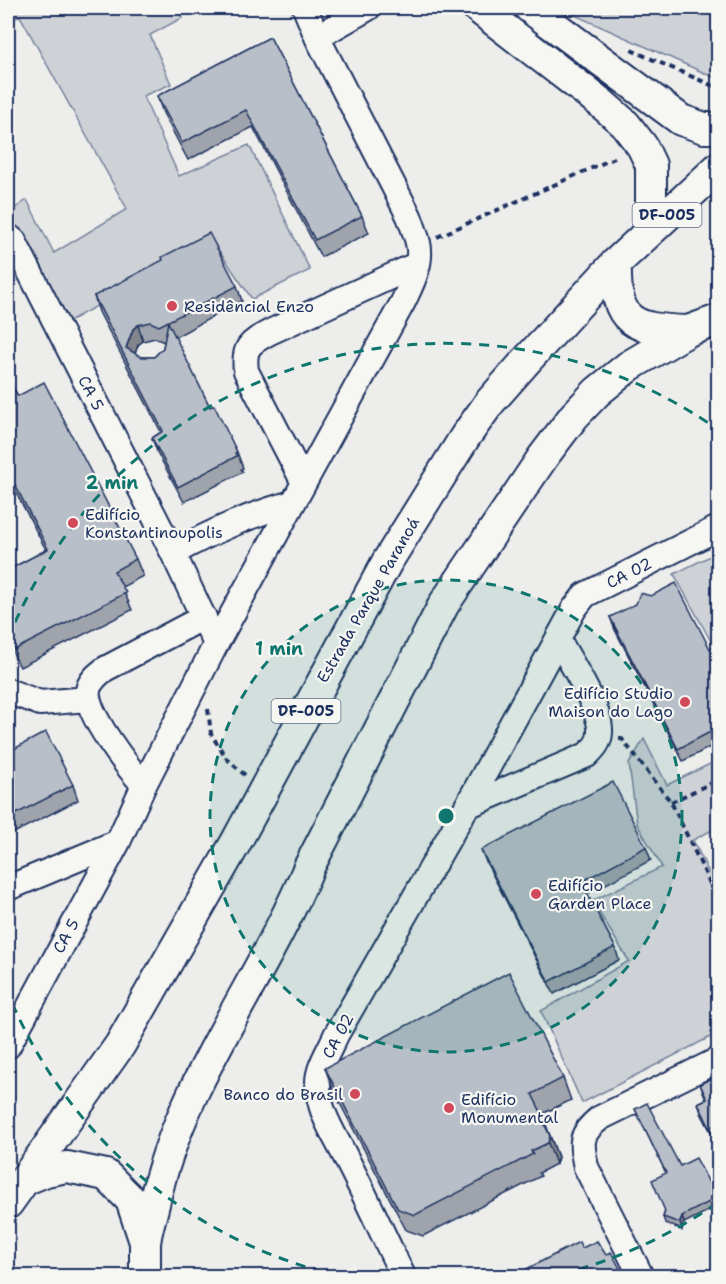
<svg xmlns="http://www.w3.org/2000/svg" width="726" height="1284" viewBox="0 0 726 1284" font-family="'Shantell Sans',sans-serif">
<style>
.green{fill:#ced2d7;stroke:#74809a;stroke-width:1.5}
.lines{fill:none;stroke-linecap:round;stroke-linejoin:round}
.minor-casing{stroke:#1b2f5e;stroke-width:28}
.major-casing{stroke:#1b2f5e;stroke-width:34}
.path{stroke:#1b2f5e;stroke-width:4;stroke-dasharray:6 4.5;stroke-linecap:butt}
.minor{stroke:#f6f6f2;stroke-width:24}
.major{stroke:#f6f6f2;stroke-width:30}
.wall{fill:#9fa4ac;stroke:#1b2f5e;stroke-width:1.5;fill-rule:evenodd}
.shaded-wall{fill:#82868c;stroke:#1b2f5e;stroke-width:1.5}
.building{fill:#b9bfc8;stroke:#1b2f5e;stroke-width:1.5}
.ring{fill:none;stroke:#0f766e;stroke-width:3;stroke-dasharray:10 8}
.poi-dot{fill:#d1495b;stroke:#f6f6f2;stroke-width:2}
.labels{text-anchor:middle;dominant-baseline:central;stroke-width:4.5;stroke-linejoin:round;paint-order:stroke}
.shield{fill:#f6f6f2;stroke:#5d6b8a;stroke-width:1.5}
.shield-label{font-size:15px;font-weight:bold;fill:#1b2f5e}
.poi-label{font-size:16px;fill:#1b2f5e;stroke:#f6f6f2;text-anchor:start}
.street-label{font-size:16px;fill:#1b2f5e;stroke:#f6f6f2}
.centre{fill:#0f766e;stroke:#f6f6f2;stroke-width:3}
.ring-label{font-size:18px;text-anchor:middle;font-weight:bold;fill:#0f766e;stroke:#f6f6f2;stroke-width:4.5;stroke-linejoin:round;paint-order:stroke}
</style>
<rect width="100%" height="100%" fill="#edeeec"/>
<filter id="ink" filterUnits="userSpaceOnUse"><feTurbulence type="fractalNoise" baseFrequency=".0167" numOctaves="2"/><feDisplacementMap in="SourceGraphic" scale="12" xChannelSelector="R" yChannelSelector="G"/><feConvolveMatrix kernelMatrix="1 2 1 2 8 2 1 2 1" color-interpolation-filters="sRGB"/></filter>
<g filter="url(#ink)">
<path class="green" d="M8,8h169l5,10 -32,17 21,49 -28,12 36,80 70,-31 61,125 -58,29 -39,-57 -149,82 -56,-111 19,-13 27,53 73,-44 -107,-193 -12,5z
M567,8h151v71l-148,-66z
M718,552v102l-44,-80z
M644,739l23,46 51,-25v67l-25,13 25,51v142l-136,70 -41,-92 88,-50 -37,-60 70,-34 -25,-43 -8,-60z"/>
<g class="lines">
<g class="minor-casing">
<path id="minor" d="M317,37l51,-29
M8,236l6,5 4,8 155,304 43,91
M304,483l-58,-112c-3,-25 4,-28 24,-39l148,-68
M173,553c41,-22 73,-37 119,-50
M8,691l32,12 48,-4
M144,785c-15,-16 -60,-73 -56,-95 2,-9 9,-15 17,-21l99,-52
M467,806l120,-51c7,-7 13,-13 13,-23 2,-22 -31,-72 -42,-93
M8,888l110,-46
M8,1046l110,-204 26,-57 72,-141 187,-342c8,-17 20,-39 15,-59 -2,-9 -6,-19 -9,-27l-92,-179 -12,-29
M403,1276c-18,-37 -35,-75 -54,-112 -12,-26 -32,-52 -31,-82 0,-15 12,-33 18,-47l131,-229 107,-197 11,-14 133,-67
M641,1276l-55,-109c-5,-24 -7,-33 14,-49l118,-58"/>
</g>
<g class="major-casing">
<path id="major" d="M478,8l123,95 24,21 17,22 9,19v64
M530,8l151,112 23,8h14
M616,263c-2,61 17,66 72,68
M24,1180l22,-9 21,-4 39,8 25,25 14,42
M8,1203l112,-158 115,-201 152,-282 78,-125 25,-35 37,-42 89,-97 102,-95
M145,1276c0,-10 0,-21 0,-32 1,-13 6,-27 9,-40 26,-121 108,-223 155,-337l135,-263 99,-147 31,-41 23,-24 32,-26 59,-35 30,-11"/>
</g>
<path class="path" d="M631,50l87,38
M437,237l182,-81
M208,709l3,25 16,25 18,16
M619,739h3l49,63 47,98
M671,802l47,-22"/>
<use href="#minor" class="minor"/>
<use href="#major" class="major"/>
</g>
<path class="wall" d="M270,37l92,179 7,17 -48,24 -68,-130 -65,33 -25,-47 -6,-17z
M237,286l5,15 -67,36 35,70 27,45 6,16 -2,1 2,3 -59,30 -26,-48 -6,-16 9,-6 -62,-120 -5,-16zM155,338l9,4 -1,6 -9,9h-13l-6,-4 3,-8 5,-4z
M8,379l10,17 118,163 7,17 -21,11 10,23 -112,57 -12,-24v-73l38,-20 -38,-73z
M610,617l100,32 8,-5v99l-35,18 -68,-131z
M8,752l65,33 5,15 -70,36z
M646,847l5,13 -64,34 28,53 4,13 -65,34 -68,-132 -5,-12z
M325,1068l238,10 8,22 -29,14 16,43 -2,7 -17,9 2,3 -118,60 -17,-6 -73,-140z
M718,1075v66l-2,1 -15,-29 -3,-10 8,-4 -6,-15z
M635,1109l45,57 37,32 1,8 -34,17 -2,7 -17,-7 -2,-6 2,-6 1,-38z"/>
<path class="shaded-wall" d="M138,325l5,16 -5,4 -6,18 -6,-15 7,-19z
M550,1136l8,21 -2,7 -8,-21z
M682,1216l2,7 -2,7 -2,-7z"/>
<path class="building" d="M270,37l92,179 -47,24 -69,-130 -64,33 -25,-47z
M209,233l28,53 -78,40 -9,-4 -12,3 -5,4 -7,19 15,9h13l9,-9 5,-26 42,85 4,-2 23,47 -2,1 2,3 -59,31 -26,-49 11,-7 -69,-135 69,-36 -1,-3z
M8,379l10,17 26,-14 92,177 -22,12 12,22 -112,57 -6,-12v-68l40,-21 -40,-78z
M676,583l34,66 8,-5v84l-40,21 -68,-132 26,-13 4,-11 11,3z
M46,732l27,53 -65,33v-66z
M613,782l33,65 -65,35 34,65 -66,35 -68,-132z
M509,972l54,106 -31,16 12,24 -2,1 8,17 -2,7 -17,8 2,3 -118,61 -17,-6 -73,-141z
M718,1075v54l-6,3 -14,-29 9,-4 -7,-15z
M647,1103l33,63 16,-8 21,40 -35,18 -2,7 -17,-6 2,-6 -13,-31 14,-7 -31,-64z
M597,1241l9,14 5,-3 13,24h-111l66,-34 3,6z"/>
</g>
<circle cx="446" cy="816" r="236" fill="#0f766e" fill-opacity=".12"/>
<g class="ring">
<circle cx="446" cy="816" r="236"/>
<path d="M717 1203A472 472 0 0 1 552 1276M340 1276A472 472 0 0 1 8 993M8 639A472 472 0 0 1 717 429"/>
</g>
<g class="poi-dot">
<circle cx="172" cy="306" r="6"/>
<circle cx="73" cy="523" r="6"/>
<circle cx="685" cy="702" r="6"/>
<circle cx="536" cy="894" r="6"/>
<circle cx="355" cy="1094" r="6"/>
<circle cx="449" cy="1108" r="6"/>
</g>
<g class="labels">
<g class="shield">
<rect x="632.5" y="203" width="69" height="24" rx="4.5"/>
<rect x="271.5" y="699" width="69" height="24" rx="4.5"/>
</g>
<g class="shield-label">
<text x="667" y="215">DF-005</text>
<text x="306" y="711">DF-005</text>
</g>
<g class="poi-label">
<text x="184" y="306">Residêncial Enzo</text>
<text x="85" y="514">Edifício<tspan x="85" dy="18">Konstantinoupolis</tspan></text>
<text x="673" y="693" text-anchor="end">Edifício Studio<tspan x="673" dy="18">Maison do Lago</tspan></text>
<text x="548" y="885">Edifício<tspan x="548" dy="18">Garden Place</tspan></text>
<text x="343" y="1094" text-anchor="end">Banco do Brasil</text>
<text x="461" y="1099">Edifício<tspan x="461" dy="18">Monumental</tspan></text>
</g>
<g class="street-label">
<text transform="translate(91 393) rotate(63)">CA 5</text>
<text transform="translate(629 573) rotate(-27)">CA 02</text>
<text transform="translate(368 600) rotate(-60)">Estrada Parque Paranoá</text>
<text transform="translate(66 936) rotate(-61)">CA 5</text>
<text transform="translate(338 1036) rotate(-62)">CA 02</text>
</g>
</g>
<circle cx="446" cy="816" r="9" class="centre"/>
<g class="ring-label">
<text x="112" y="489">2 min</text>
<text x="279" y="655">1 min</text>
</g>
<rect width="726" height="1284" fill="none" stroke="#f6f6f2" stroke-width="30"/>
<rect x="15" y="15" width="696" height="1254" fill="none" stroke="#1b2f5e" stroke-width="2" filter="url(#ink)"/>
</svg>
